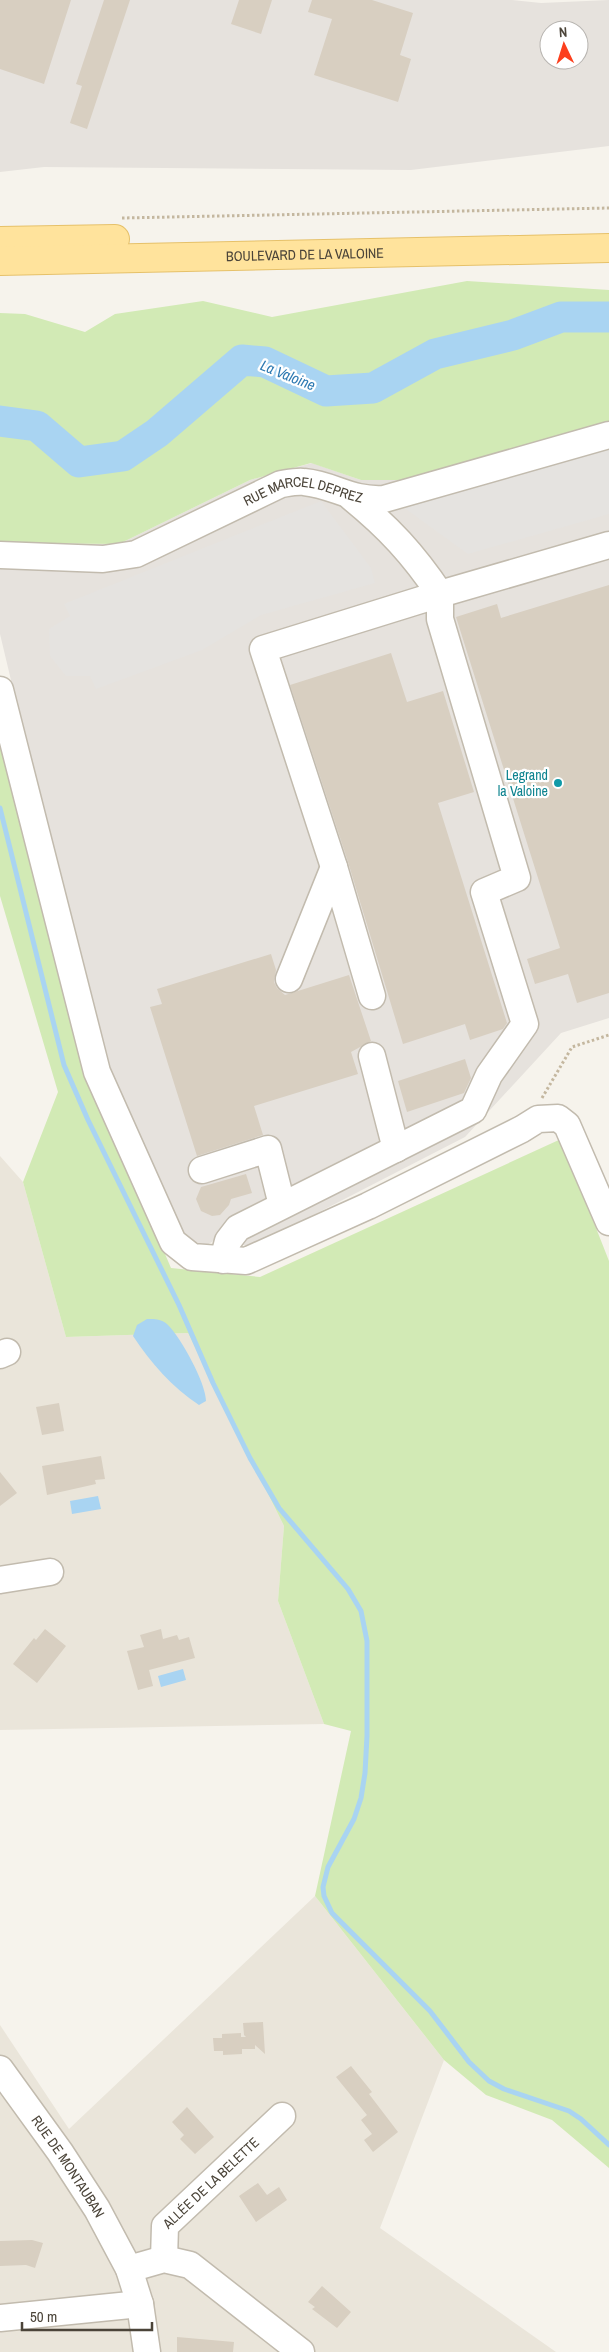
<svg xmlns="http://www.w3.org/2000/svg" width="609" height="2352" viewBox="0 0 609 2352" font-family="'Archivo Narrow',sans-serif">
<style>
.residential{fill:#eae5da}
.industrial{fill:#e6e2dd;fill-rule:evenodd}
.green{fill:#d2eab5}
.parking{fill:#e5e3e0}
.water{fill:#a9d4f2}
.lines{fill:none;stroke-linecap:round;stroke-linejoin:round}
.stream{stroke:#a9d4f2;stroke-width:5}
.river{stroke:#a9d4f2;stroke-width:31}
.building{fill:#d8cfc1}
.minor-casing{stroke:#c2bbae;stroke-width:29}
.major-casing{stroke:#e6c16a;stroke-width:30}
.path{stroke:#c4b79f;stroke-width:3;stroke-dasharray:2.5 2.5;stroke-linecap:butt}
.minor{stroke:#fff;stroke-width:26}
.major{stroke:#ffe39c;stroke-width:28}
.culture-dot{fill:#0f9aa8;stroke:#fff;stroke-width:2}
.labels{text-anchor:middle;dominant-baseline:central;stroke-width:4.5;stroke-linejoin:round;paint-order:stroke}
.street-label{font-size:14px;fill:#4b4439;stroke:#fff}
.culture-label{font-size:14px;fill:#0d838f;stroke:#fff;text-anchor:end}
.water-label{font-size:15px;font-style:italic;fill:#2e7ab2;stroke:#fff}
</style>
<rect width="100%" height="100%" fill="#f6f3ec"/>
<path class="residential" d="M0,1156l23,26 43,155 122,-4 96,193 -6,75 46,123 -324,6z
M315,1896l129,164 -64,168 176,124h-556v-327l69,104z"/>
<path class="industrial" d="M0,0h512l29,3 68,-3v146l-198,24 -367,-3 -44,5zM549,30h30v30h-30z
M609,422v596l-48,15 -96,104 -214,110 -33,-9 -11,7 -17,-4 -14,-13 -72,-157 -104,-437v-91l119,1 131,-64 62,-17 49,17h44z"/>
<path class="green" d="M467,281l142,9v132l-204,58h-44l-50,-17 -61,17 -131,64 -119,-1v-230l25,1 60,18 30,-18 88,-13 69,16z
M0,735l81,322 90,211 89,9 301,-138 48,122v907l-57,-48 -66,-25 -42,-35 -129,-164 36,-165 -27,-7 -46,-123 6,-75 -96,-193 -122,4 -43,-155 35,-90 -58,-196z"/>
<path class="parking" d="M609,449v65l-141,40 -65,-47z
M321,501l50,67 4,15 -114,32 -59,35 -106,39 -6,-13h-24l-16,-20 -1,-27 21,-13 -6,-12z"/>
<path class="water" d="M147,1319c8,0 15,0 21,6 13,13 38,58 38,76l-7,4c-27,-18 -48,-42 -66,-69l4,-11z
M98,1496l3,13 -29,5 -2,-13z
M183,1669l3,11 -25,7 -3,-11z"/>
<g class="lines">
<path class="stream" d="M0,808l64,257 24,55 91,185 34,78 37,75 29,50 69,81 13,22 6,30v95l-2,37 -4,25 -7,21 -26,48 -5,20 1,9 8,17 98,98 39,51 20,19 15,8 65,22 12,8 28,26"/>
<path class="river" d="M0,421l37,5 42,36 44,-6 34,-23 85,-73 23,2 61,29 47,-3 62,-34 78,-19 48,-18h48"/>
</g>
<path class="building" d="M0,0h71l-27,84 -44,-15z
M104,0h26l-43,129 -17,-6 12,-37 -6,-2z
M239,0h33l-11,34 -30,-10z
M312,0h60l41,13 -13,42 11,4 -13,43 -84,-27 18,-56 -24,-7z
M609,585v408l-32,10 -9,-29 -33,10 -8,-25 33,-11 -104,-331 41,-13 4,14z
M391,653l16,49 36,-11 31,101 -36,11 69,220 -4,6 -33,11 -5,-16 -62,20 -55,-182 -58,-177z
M271,954l5,16 -2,12 3,6 8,7 64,-20 22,66 -20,11 7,22 -104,32 9,29 -66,21 -47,-149 12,-3 -5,-15z
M465,1059l6,19 -7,15 -57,19 -9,-31z
M246,1174l6,19 -21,6 -2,6 -9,10 -8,1 -11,-5 -5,-12 5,-12z
M59,1403l5,28 -22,4 -6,-28z
M101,1456l4,23 -10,1 1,4 -49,11 -5,-29z
M0,1472l17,21 -17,13z
M45,1629l21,17 -29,37 -24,-19 21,-26 2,2z
M161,1629l2,10 14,-4 2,5 10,-3 6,21 -46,12 4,16 -15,4 -11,-39 17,-4 -4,-12z
M263,2022l2,32 -10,-9v4h-13v5l-19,1v-4h-9l-1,-13h9v-4l19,-1v4h5l-2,-2 -1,-12z
M351,2066l21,26 -3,2 29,38 -25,20 -9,-12 8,-6 -11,-14 6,-5 -31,-38z
M187,2107l27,30 -19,17 -15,-15 4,-4 -12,-13z
M258,2183l9,12 12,-8 8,13 -31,22 -17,-26z
M32,2240l11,3 -8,25 -9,-3 -26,1v-25z
M322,2286l29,26 -14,16 -25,-19 3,-2 -7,-5z
M177,2337l57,5 -1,10h-56z"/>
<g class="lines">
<g class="minor-casing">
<g id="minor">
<path d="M351,497c38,31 62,57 89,97l169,-49"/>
<path id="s1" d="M0,555l103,4 33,-5 145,-70c7,-1 16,-3 23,-2 31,3 46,19 80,17l225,-64"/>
<path d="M0,690l97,382 76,170 19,15 54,4 122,-55 154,-77 16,-10 20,-1 9,7 42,97"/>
<path d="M289,979l45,-112"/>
<path d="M372,1056l24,93"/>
<path d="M202,1170l66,-21 14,56"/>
<path d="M223,1260l5,-19 10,-13 235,-118 16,-35 36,-51 -41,-132 33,-14 -77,-259v-25l-177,55 71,218 38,129"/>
<path d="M0,1355l7,-3"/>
<path d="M0,1580l50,-8"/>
<path id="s2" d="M0,2069l60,83 37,57 32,60 11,35 7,48"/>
<path id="s3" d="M164,2259l1,-33 117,-110"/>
<path d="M129,2269l35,-10 26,6 111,87"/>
<path d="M0,2318l140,-14"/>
</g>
</g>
<g class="major-casing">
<g id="major">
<path d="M0,241l115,-2"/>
<path id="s4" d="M0,261l609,-13"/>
</g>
</g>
<path class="path" d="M122,218l487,-10
M542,1098l30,-51 37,-12"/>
<use href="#minor" class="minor"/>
<use href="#major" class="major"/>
</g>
<circle class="culture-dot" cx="558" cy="783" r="5"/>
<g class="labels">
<g class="street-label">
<text stroke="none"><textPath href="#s4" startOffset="305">BOULEVARD DE LA VALOINE</textPath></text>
<text stroke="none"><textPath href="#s1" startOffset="319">RUE MARCEL DEPREZ</textPath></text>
<text stroke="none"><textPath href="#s2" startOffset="119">RUE DE MONTAUBAN</textPath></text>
<text stroke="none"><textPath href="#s3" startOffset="96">ALLÉE DE LA BELETTE</textPath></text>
</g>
<g class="culture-label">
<text x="548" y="775">Legrand<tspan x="548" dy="16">la Valoine</tspan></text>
</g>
<g class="water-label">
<text transform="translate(288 375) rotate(22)">La Valoine</text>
</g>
</g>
<g transform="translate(564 45) rotate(356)"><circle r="24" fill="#ffffff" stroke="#b7b4b0"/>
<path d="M0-4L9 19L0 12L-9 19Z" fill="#fc3f1d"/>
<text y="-8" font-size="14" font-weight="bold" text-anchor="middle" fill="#4b4439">N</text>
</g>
<path d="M22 2322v8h130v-8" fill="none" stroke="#4b4439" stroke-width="2.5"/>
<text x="30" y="2322" font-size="15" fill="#4b4439" stroke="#ffffff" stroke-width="4" paint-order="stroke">50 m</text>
</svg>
